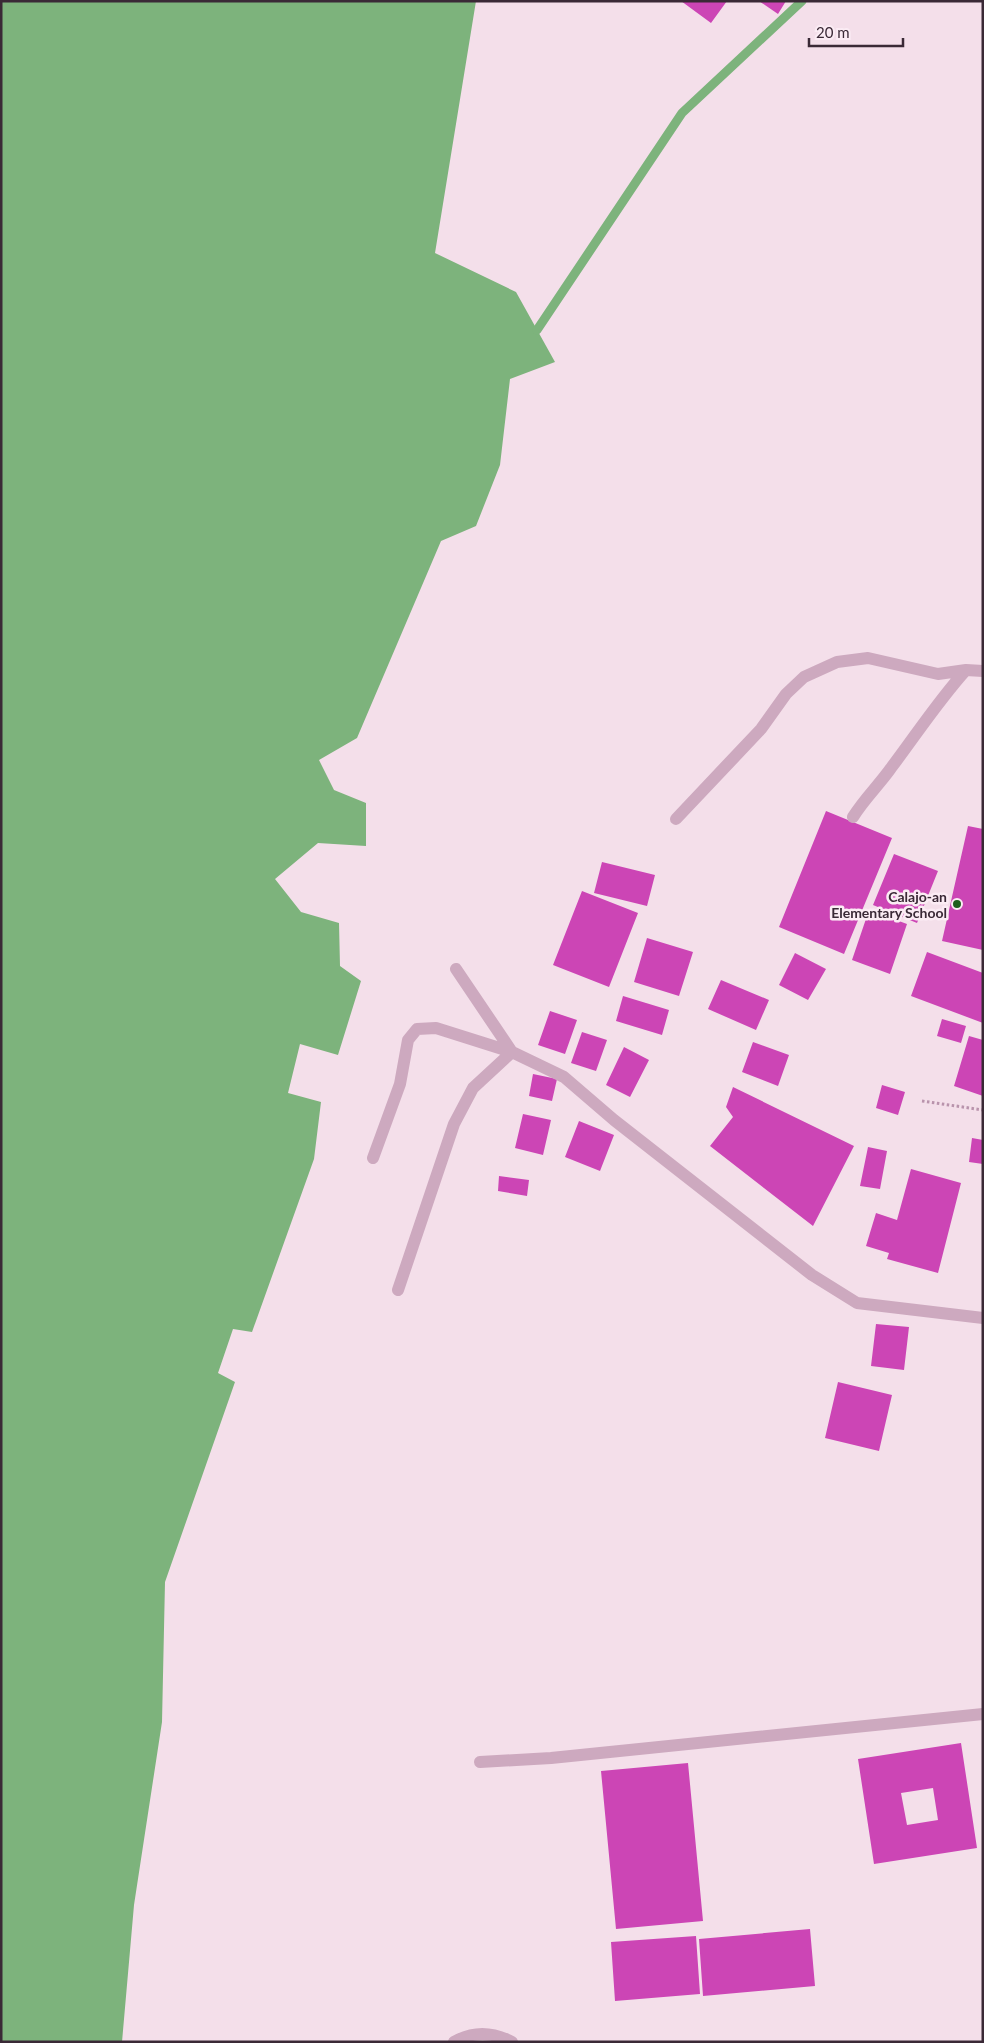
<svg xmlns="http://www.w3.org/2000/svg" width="984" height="2043" viewBox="0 0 984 2043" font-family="Lato,sans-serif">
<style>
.water{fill:#7db37c}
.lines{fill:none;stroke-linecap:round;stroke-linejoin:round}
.stream{stroke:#7db37c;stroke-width:9}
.building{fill:#cc45b5;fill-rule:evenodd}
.path{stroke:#b993ac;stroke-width:3;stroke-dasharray:2.5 2.5;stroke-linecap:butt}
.lane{stroke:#cda9bf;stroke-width:12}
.street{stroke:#cda9bf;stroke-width:12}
.poi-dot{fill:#1d5e1c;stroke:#fbecf4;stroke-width:2}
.labels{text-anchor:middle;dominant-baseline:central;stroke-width:5;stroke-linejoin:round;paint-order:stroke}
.poi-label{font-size:14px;font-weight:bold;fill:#3a2936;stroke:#fbecf4;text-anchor:end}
</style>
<rect width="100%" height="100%" fill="#f4dfea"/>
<path class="water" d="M1,1h475l-41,252 81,39 39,70 -45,17 -10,86 -24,61 -35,15 -84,197 -38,22 15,30 32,13v43l-48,-3 -43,36 26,33 38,11 1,43 21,15 -23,74 -38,-11 -12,49 33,9 -7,57 -62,173 -19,-3 -15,44 17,9 -70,200 -3,140 -28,183 -12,137h-121z"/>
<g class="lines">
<path class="stream" d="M537,330l145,-217 120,-112"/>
</g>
<path class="building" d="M681,1h46l-16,22z
M759,1h27l-8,13z
M826,811l66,27 -48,116 -65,-27z
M968,826l15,3v121l-41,-9z
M894,854l44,17 -21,52 -44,-18z
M602,862l53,13 -8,31 -53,-13z
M582,891l56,22 -29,74 -56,-22z
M869,910l38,14 -17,50 -38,-14z
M647,938l46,14 -14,44 -45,-14z
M927,952l56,21v50l-72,-27z
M795,953l31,16 -18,31 -29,-15z
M721,980l48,20 -13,30 -48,-21z
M623,996l46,14 -7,25 -46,-14z
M550,1011l27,9 -12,34 -27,-9z
M942,1019l24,7 -5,17 -24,-7z
M582,1032l25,8 -11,31 -25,-8z
M969,1036l14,4v56l-29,-10z
M753,1042l36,13 -11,31 -36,-14z
M624,1047l25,13 -19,37 -24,-12z
M533,1074l24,5 -5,22 -23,-5z
M882,1085l23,7 -7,23 -22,-7z
M733,1087l121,59 -41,80 -103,-80 23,-29 -7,-10z
M523,1114l28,6 -8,35 -28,-7z
M579,1121l35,14 -14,36 -35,-14z
M972,1138l11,2v24l-14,-2z
M868,1147l19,4 -7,38 -20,-3z
M911,1169l50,14 -23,90 -51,-14 2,-6 -23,-7 10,-33 21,7z
M499,1176l30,4 -2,16 -29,-5z
M876,1324l33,3 -5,43 -33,-4z
M838,1382l54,13 -13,56 -54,-13z
M961,1743l16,105 -103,16 -16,-105zM933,1788l5,32 -31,5 -6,-32z
M688,1763l15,158 -87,8 -15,-158z
M810,1929l5,57 -112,10 -4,-57z
M696,1936l4,58 -85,7 -4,-59z"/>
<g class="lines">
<path class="path" d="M922,1101l61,9"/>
<path class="lane" d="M454,2042c19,-11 39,-10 58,0"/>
<path class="street" d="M853,817c11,-18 26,-32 38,-49 25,-33 47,-67 75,-98
M676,819l85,-90 25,-35 18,-17 33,-15 31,-4 70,16 28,-4 17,1
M456,969l56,83 52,25 50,43 198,155 45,28 126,15
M373,1158l27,-74 8,-44 9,-11 19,-1 76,24
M398,1290l56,-166 19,-36 39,-36
M480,1762l71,-4 432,-44"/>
</g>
<circle class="poi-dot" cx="957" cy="904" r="5"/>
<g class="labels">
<g class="poi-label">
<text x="947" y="896">Calajo-an<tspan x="947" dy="16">Elementary School</tspan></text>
</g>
</g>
<rect width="984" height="2043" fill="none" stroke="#3a2936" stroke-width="5"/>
<path d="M809 38v8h94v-8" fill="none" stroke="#3a2936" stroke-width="2.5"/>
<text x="816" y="38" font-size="15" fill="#3a2936" stroke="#fbecf4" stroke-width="4" paint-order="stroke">20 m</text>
</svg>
